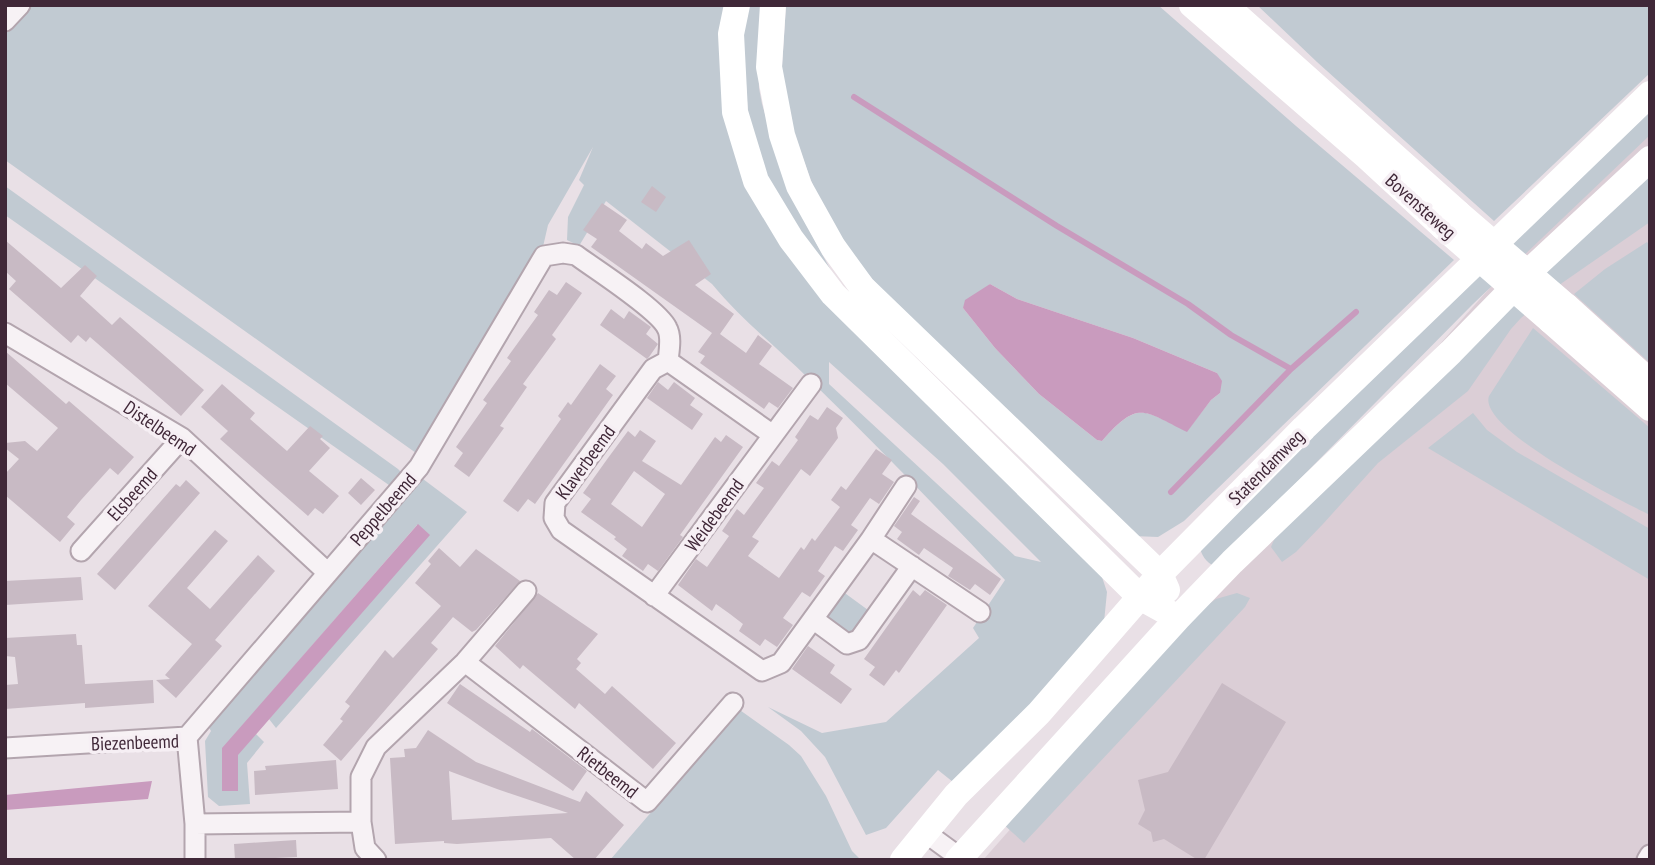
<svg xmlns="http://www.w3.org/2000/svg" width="1655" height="865" viewBox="0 0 1655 865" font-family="'PT Sans Narrow',sans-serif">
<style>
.built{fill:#dbced6}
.green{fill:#c1cad2;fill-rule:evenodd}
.water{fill:#c99bbe}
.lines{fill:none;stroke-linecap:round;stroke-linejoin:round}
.stream{stroke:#c99bbe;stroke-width:6}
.building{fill:#c8bac4;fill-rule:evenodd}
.minor-casing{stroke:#b3a5ae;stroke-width:23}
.minor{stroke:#f7f2f5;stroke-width:19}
.secondary{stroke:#fff;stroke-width:26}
.secondary-bridge{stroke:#fff;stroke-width:26}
.labels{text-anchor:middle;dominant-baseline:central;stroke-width:7;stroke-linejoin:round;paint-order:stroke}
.street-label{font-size:19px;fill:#402838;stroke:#f6eff4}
</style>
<rect width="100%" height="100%" fill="#e9e0e6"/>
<path class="built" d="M1650,107v753h-667z"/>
<path class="green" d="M5,5h725l15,172 356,397 6,18 -3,30 -146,164 -20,-16 -52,58 -20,7 -41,-78 -24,-26 -33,-24 54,26 64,-11 93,-84 -6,-10 32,-48c-64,-69 -130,-136 -198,-203 -32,-31 -67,-59 -95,-93l-106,-83 -27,45 -12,-6 1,-23 16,-32 -5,-5 14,-33 -45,78 -6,26 -117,197 -9,5 -411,-293zM829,362l114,102 98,98 -26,-6 -186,-172z
M749,5h16l-7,42 1,41 3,16 26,86 48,90 -60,-80 -27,-67 -6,-99z
M786,5h372l138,121 158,134 -270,261 -26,16 -25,-1 -208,-195 -96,-113 -49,-130zM990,284l27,15 116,39 84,35 3,20 -9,7 -24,31c-44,-20 -48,-32 -85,10l-5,-1 -58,-46 -44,-46 -32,-40z
M1257,5h393v68l-156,148 -177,-159z
M1650,107v28l-178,170 -258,261c-7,-3 -14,-12 -14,-20z
M1650,167v55l-88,61 -41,35 -10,11 -43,62 -90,72 -55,61 -27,28 -14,10 -11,-15 5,-12z
M5,186l393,283 6,6 -8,15 -391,-275z
M1647,242l3,4v117l-76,-69 31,-25z
M1533,328l117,100v87c-27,-13 -173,-86 -161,-119z
M1473,413l14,17 30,22 133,77v51l-222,-132z
M423,479l44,33 -191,216 -7,-9 160,-184 -12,-10 -194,223 15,43 -1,-36 19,-21 8,8 -17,21 3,41 -31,2 -11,-9 -3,-56 6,-10 -3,-5 190,-218c5,-11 13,-26 25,-29z
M842,591l26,19 -17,24 -27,-19z
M1237,593l13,5 -5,9 -221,236 -21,-19 203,-218 10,-7z
M737,708l52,37 12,11 25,40 26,55 9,9h-251l112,-130z"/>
<path class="water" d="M990,284l27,15 116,39 84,35 5,8 -2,12 -9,7 -24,32c-44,-21 -48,-33 -85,9l-5,-1 -58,-46 -44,-46 -32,-40 2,-8z
M418,524l12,11 -192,220v36h-16v-43z
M152,781l-4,18 -143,11v-15z"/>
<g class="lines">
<path class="stream" d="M854,97l203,129 131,78 43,31 60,34
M1171,492l120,-123 65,-57"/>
</g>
<path class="building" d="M652,186l14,11 -10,15 -15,-10z
M602,203l25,17 -8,11 23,18 4,-6 17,13 26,-16 22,34 -16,11 39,29 -14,20 26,19 12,-18 14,11 -13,18 34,24 -15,20 -9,-6 -5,7 -64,-46 5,-7 -7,-4 14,-19 -121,-86 6,-8 -14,-9z
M5,240l56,48 24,-23 12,11 -17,20 32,29 8,-8 84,73 -23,26 -91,-79 -4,5 -8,-7 -7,8 -62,-54 7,-8 -11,-10z
M566,282l16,11 -30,42 4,4 -33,45 4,3 -27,39 4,2 -35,49 -15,-11 9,-13 -7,-6 31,-44 -4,-3 28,-39 -4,-3 31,-43 -4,-3 15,-22 8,5z
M611,309l13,10 5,-8 22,16 -5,7 12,10 -9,13 -2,2 -47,-34z
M5,351l61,53 3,-3 65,56 -16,18 -8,-7 -29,32 -14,17 8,7 -15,18 -55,-47v-21l14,-15 -14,-11v-5l20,-2 12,10 21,-23 -53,-45z
M600,364l16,12 -10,13 7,6 -78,109 -7,-5 -10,13 -15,-11 58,-82 -3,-3 10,-14 3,3z
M658,382l10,8 6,-8 21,16 -5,7 13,9 -11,16 -45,-32z
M222,384l33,29 -5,6 37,32 23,-25 13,10 -3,3 10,9 -21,23 30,25 -16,18 -8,-6 -7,8 -88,-77 8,-8 -27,-24z
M827,407l16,11 -7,10 2,10 -28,38 -9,-7 -49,68 7,4 -11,15 31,22 22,-31 3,3 8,-12 3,3 25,-34 -9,-7 10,-14 5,4 30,-41 16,11 -10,14 12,8 -15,22 -9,-6 -19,27 7,5 -15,21 -8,-5 -17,25 7,5 -15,21 -8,-5 -19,26 10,7 -16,22 -12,-8 -5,7 -21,-15 4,-7 -13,-10 -14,-10 -4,7 -34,-26 18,-26 11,8 22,-31 -7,-5 15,-22 7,6 20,-27 -8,-5 16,-22 7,5 19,-26 -3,-3 15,-22 8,5z
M640,430l16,11 -14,20 39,24 34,-48 6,5 5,-7 17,12 -63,88 3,2 -25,34 -10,-7 -5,7 -21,-15 5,-7 -13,-10 2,-2 -35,-25 10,-13 -8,-6 25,-35 20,-27 7,6zM634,471l31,23 -23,33 -31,-23z
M361,478l14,12 -14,15 -13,-12z
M186,480l14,13 -85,97 -18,-16 79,-90 4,3z
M914,497l6,4 -9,13 90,65 -11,16 -15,-11 -5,6 -22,-14 5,-8 -29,-20 -5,7 -22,-16 5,-7 -8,-6z
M215,530l13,11 -41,47 23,21 48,-54 17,16 -60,69 7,6 -46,52 -20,-18 14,-1 -5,-4 27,-31 -44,-38z
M439,548l21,19 16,-18 44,32 -44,49 -4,2 -19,-15 -22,26 7,6 -97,112 -18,-16 20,-24 -3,-2 10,-13 -5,-4 40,-52 8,8 48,-52 -26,-23 16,-19 -3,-3z
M81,577l2,23 -78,5v-24z
M913,590l7,6 5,-6 22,15 -48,68 -3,-3 -12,16 -15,-11 6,-8 -11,-8z
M538,593l60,41 -21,25 4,4 -5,6 29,25 7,-8 64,57 -23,26 -74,-66 -4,6 -52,-44 -3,4 -25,-23z
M76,634l1,11h5l3,39 68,-4 1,23 -69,5v-5l-80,6v-24l13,-1 -3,-27 -10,-1v-18z
M808,646l27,19 -5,8 22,16 -11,15 -49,-35z
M1222,683l64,39 -82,138h-6l-34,-21 -11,3 -2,-10 -13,-8 7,-14 -7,-30 30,-8z
M460,684l70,48 2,-3 55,42 -14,20 -126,-88z
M428,730l48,32 104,40 6,-11 38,34 -30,35h-18l-25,-22 -94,6 -13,-1v-2l-49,3 -5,-86 15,-1 -1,-8 12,-1zM449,771l48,18 71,24 -116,7z
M336,760l2,29 -83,6 -1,-24 12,-1 -1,-4z
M296,840l1,17 -62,3 -1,-16z"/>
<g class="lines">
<g class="minor-casing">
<path id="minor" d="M5,21l15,-16
M5,333l177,105 146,135
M668,361l105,74
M871,539l35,-53
M81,551l101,-113
M654,596l157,-212
M813,619l34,25 12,-4 53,-74
M465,662l182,140 86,-99
M187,737l232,-270 125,-211 19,-3 13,2c20,15 82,54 91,73 5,9 2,23 1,33l-15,8 -98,134 -1,15 7,12 201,141 19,-8 90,-124 109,73
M5,748l182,-11 8,87v36
M195,824l166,-2
M926,833l37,27
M376,860l-11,-12 -4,-26v-45l15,-30 89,-85 61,-71
M1647,860l3,-5"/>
</g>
<use href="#minor" class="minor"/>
<path class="secondary" d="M737,5l-6,29 4,78 21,69 35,58 42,55 307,303 38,21
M773,5l-4,62 13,68 17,51 34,61 29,40 298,287 7,16
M1192,5l174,151 77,71
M1225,5l233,208
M1566,306l84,76
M1551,321l99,87
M903,860l53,-65 83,-82 121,-139 144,-146 346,-334
M958,860l220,-242 54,-56 219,-210 85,-87 114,-106"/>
<path class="secondary-bridge" d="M1458,213l108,93
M1443,227l108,94"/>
</g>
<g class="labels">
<g class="street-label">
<text transform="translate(1421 206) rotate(42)">Bovensteweg</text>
<text transform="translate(160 428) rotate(34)">Distelbeemd</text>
<text transform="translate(585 462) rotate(-54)">Klaverbeemd</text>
<text transform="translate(1266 467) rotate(-45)">Statendamweg</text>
<text transform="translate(132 494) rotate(-48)">Elsbeemd</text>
<text transform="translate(383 509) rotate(-49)">Peppelbeemd</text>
<text transform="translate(714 515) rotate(-54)">Weidebeemd</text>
<text transform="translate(135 742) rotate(-2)">Biezenbeemd</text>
<text transform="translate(608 772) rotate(38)">Rietbeemd</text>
</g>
</g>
<rect width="1655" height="865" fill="none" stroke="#402838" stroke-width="14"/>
</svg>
